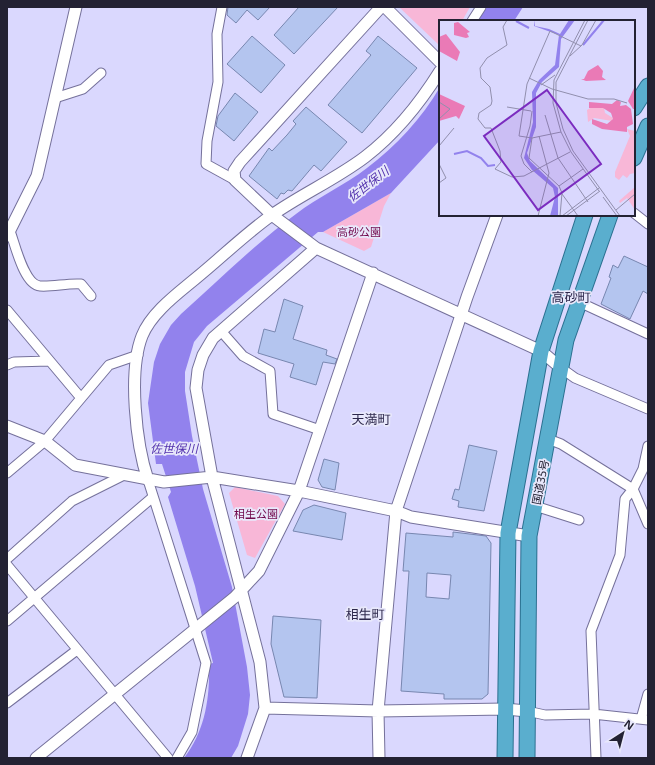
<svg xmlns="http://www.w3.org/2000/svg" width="655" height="765" viewBox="0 0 655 765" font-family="'Noto Sans','Noto Sans JP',sans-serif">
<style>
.green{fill:#f8b7d7}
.water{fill:#9282ed}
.building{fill:#b4c5ef;stroke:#7887b0;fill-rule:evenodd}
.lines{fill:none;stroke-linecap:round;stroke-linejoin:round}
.minor-casing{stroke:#75719b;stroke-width:11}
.tertiary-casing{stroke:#75719b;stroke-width:13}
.trunk-casing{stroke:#2b7090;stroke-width:17}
.minor{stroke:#fff;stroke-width:9}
.tertiary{stroke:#fff;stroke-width:11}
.trunk{stroke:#5aaece;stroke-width:15}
.labels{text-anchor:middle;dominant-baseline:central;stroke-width:3.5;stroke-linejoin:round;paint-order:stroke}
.park-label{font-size:11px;fill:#72094d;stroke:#e8e8fb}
.street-label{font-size:11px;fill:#232233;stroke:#e8e8fb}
.water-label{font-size:12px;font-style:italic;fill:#5130ac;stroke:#e8e8fb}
.quarter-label{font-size:13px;fill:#2d284c;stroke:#e8e8fb}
.inset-river{fill:none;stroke:#9282ed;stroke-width:2}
.inset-road{fill:none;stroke:#918fad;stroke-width:1}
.view{fill:#7b2cbf;fill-opacity:0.15;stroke:#7b2cbf;stroke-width:2}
.inset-edge{fill:none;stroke:#232233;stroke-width:2}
</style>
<rect width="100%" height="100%" fill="#dad8fe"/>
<path class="green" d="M399,7h71l-8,14h-22v25z
M391,193l-7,13 -13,41 -7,4 -41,-19z
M235,487l43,9 7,8 -30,54 -8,-3 -18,-62z"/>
<path class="water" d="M487,7h36l-9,14h-36z
M440,87v53l-49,53 -68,39h-5l-111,94 -13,16 -9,30v19l7,45 11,53 29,98 15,80 3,28 -2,19 -10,32 -7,12h-47c21,-27 26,-60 25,-94l4,-1 -18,-77 -27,-89 3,-5 -9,-28h-6l-8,-61 6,-41 6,-18 11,-19 10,-11c37,-33 75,-71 115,-100 22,-17 49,-29 71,-46 29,-22 55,-50 73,-81z"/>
<path class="building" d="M228,7h42l-12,13 -11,-10 -11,13 -9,-8z
M299,7h39l-44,47 -20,-19z
M252,36l33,29 -24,28 -34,-29z
M378,36l39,32 -55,65 -34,-28 43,-50 -5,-4z
M235,93l23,19 -24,29 -18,-15 2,-10z
M306,107l41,35 -26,29 -7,-6 -22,26 -4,-1 -4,4 -3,-1 -4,6 -28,-23 20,-28 3,3 15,-16 9,-11 -3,-3z
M624,256l24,11v27l-5,-3 -13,28 -29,-15 10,-26 -2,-1 4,-12 5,3z
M284,299l19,7 -10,33 34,11 -1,5 11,4 -2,5 -12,-2 -7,23 -26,-8 4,-13 -36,-11 6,-24 11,3z
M469,445l28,6 -13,60 -26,-4 1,-6 -7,-2 3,-10 4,1z
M324,459l15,4 -4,27 -13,-3 -4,-7z
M314,505l32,8 -4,27 -49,-9 10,-21z
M453,532l33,4 5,7 -3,151 -6,5h-38v-5l-43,-3 8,-120h-6l3,-38 47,4zM427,573l24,2 -2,24 -23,-2z
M273,616l48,4 -4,78 -33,-1 -13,-53z"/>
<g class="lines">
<g class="minor-casing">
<path id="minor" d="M222,7l-5,27 1,48 -11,59 -1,23 29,16
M472,21l9,-14
M55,98l28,-9 18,-16
M634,213l14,11
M10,231c5,13 14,54 30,55 13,1 27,-3 41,-2l10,12
M579,302l69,32
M7,310l74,88
M221,331l22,25 27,15 3,43 47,16
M7,365l7,-3 35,-1
M561,368l14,10 73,31
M548,439l13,5 72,45 15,35
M7,473l38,-32 64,-76 29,-10
M148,480l58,183 -14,69 -15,26
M535,506l44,14
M7,559l65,-58 52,-26
M7,565l161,193
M7,621l146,-124
M7,703l70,-53
M527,711l18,4 48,-1 55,6
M641,719l7,-25
M596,758l-5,-127 29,-76 5,-56 8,-10 10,-20 5,-23"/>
</g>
<g class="tertiary-casing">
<path id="tertiary" d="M381,7l-141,155 -6,9 1,9 37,35 44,33 225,103 20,17
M385,7l55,55
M7,236l30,-60 39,-169
M7,426l38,15 30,24 89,17 48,-5 87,14 97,20 15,6 118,19
M148,480c-12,-36 -20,-108 -6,-144 9,-23 35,-42 53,-57 26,-21 50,-45 77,-64 30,-21 64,-36 93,-58 30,-23 55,-54 75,-86
M265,708l113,3 127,-2 22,2
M36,758l199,-161 24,-26 40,-80 74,-218
M247,758l18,-50 -5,-46 -48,-185 -16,-89 2,-18 5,-15 10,-17 103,-90
M379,758l-1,-47 18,-200 71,-214 30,-82"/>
</g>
<g class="trunk-casing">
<path id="trunk" d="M634,108l14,-22
M634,158l14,-32
M505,758l3,-225 33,-182 44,-136
M527,758l2,-222 37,-196 44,-125"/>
</g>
<use href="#minor" class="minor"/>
<use href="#tertiary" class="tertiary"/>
<use href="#trunk" class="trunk"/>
</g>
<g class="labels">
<g class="park-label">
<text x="359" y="231">高砂公園</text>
<text x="256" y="513">相生公園</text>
</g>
<g class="street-label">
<text transform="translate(540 482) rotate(-79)">国道35号</text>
</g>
<g class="water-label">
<text transform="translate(368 184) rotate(-38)">佐世保川</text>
<text x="174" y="448">佐世保川</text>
</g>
<g class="quarter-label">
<text x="571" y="297">高砂町</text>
<text x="371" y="419">天満町</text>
<text x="365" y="614">相生町</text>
</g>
</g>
<g transform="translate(439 20)">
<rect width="196" height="196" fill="#dad8fe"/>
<path d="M153,87l12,1 1,5 8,5 -1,3 -18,-3 -6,4 -1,-12zM188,109l8,2v42l-5,1 -3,4 -4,-3 -4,5 -4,-3v-5l15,-36zM196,167v23l-8,-12 -7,5 -1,-2z" fill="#f8b7d7"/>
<path d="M19,2l12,10 -3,1 2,4 -3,1 -12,-3v-12zM7,14l14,18 -3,9 -18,-10v-14zM159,45l5,6 -1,6 4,3 -20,1 -5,-2h3l4,-8zM196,66v23h-2l-5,-8zM0,74l26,12 -6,13 -3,-3 -17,5zM178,80l4,2 -1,4 6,-1 5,4 2,15 -6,3v5l-25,-3 -10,-5v-5l15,5 6,-5 -2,-6 -8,-5h-14v-6l23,2z" fill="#ea7ab6"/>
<path d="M96,0v6l14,3 11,5 9,-14h6l-14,19 -2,28 -17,15 -6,11v34l-9,26 3,8 28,27v28h-8l5,-19 -2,-9 -21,-18 -8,-12 9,-36 -1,-30 7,-12 16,-15 4,-30 -25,-9z" fill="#9282ed"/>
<path class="inset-river" d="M77,1l13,7M144,25l21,-25M15,134l13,-3 14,7 7,8 7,-1"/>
<path class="inset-road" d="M68,0l-4,7 4,18 -20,13 -7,10 1,10 9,9 2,14 -1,4 -12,8 -1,6 7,9h6l9,23 1,11 -6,7 17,8 12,-1 46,-24M146,0l-31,60 -1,23 8,29 10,20 28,39M149,0l-32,62v21l7,26 10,22 47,65M131,36l12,-11 14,-25M90,58l23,11 36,10h26l13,4M102,65l14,-10M0,82l11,7 -11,10M68,87l24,4M93,91l-2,15 -9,30 3,8 8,8M106,95l13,43 30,44M122,112l-29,6 -13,-2 8,-52 23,-53 31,15M93,118l-3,20 30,28 3,7 -2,23M0,126l15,-18M0,144l7,14 -7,5M120,166l24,-17M123,174l16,22M164,177l14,19M177,190l19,-16M99,196l11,-43 -10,-37M123,196l37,-28M127,196l34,-25"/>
<path class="view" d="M108,70l54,74 -63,46 -54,-74z"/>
<rect width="196" height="196" class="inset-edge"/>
</g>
<rect width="655" height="765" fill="none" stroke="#232233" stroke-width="16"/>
<g transform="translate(623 733) rotate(36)" stroke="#e8e8fb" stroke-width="3" paint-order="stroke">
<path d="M0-3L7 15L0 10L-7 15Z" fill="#232233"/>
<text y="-6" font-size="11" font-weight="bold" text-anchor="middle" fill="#232233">N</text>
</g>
</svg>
